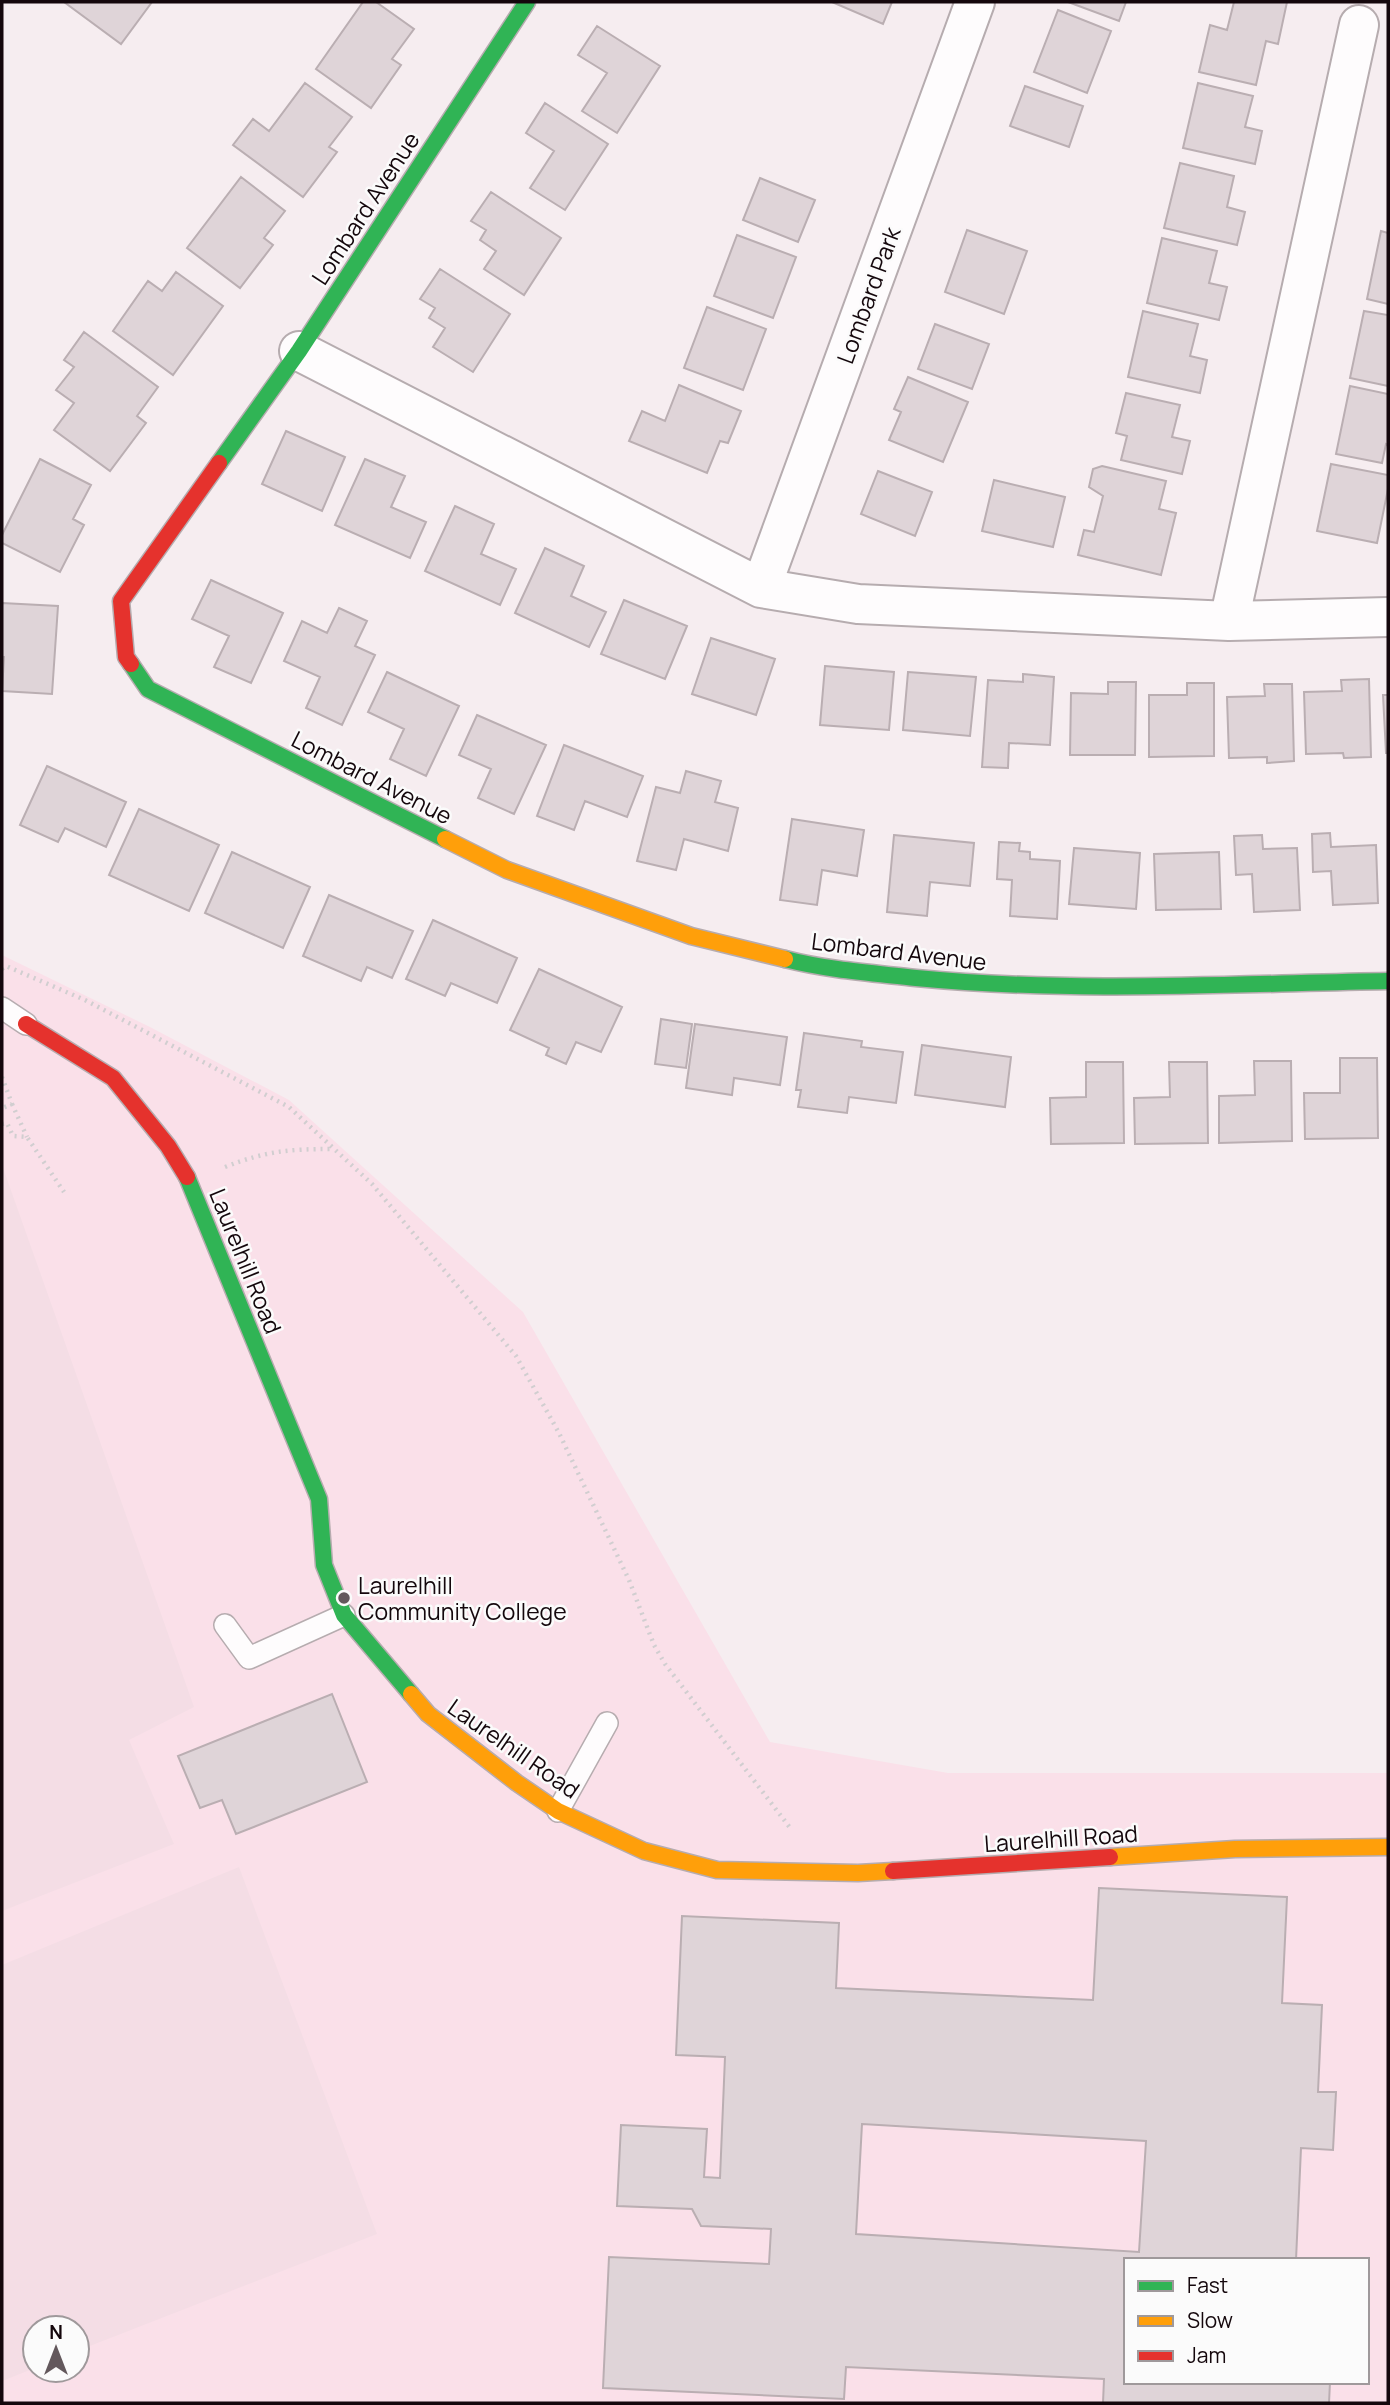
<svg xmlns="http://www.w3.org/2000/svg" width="1390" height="2405" viewBox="0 0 1390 2405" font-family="Manrope,sans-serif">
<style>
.built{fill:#fae0e9;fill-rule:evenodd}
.green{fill:#f4dde5}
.building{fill:#dfd4d8;stroke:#baaeb2;stroke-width:2;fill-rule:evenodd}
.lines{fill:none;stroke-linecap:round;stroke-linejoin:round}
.lane-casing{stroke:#b6acaf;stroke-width:24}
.street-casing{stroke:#b6acaf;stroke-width:42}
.fast-casing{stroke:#b6acaf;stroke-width:19}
.slow-casing{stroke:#b6acaf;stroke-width:19}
.jam-casing{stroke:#b6acaf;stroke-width:19}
.path{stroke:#d1ced0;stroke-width:4.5;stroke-dasharray:2 5;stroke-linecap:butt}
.lane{stroke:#fefcfd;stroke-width:21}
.street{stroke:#fefcfd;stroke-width:38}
.fast{stroke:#30b455;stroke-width:16}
.slow{stroke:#ff9f0a;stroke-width:16}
.jam{stroke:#e5322d;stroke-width:16}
.poi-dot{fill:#63585c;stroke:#fbfbfb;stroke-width:2.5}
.labels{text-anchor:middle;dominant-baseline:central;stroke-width:5;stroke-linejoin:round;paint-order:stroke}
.street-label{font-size:23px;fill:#14070c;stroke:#fbfbfb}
.poi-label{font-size:23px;fill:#14070c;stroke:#fbfbfb;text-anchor:start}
</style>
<rect width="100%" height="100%" fill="#f6edf0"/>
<path class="built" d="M2,955l148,72 139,73 234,212 247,430 178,31h440v630h-1386zM1126,2260h241v122h-241zM35,2328h42v42h-42z"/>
<path class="green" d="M2,1165l192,542 -65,33 45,104 -172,67z
M239,1867l138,367 -300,117v-23h-42v40l-33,13v-416z"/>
<path class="building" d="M64,2h88l-31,42z
M363,2h13l38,27 -22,30 9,6 -30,43 -55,-39z
M832,2h60l-9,22z
M1068,2h58l-7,19z
M1234,2h53l-9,42 -12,-3 -10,44 -57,-13 11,-47 17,5z
M1058,10l53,21 -24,62 -53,-21z
M597,26l63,40 -43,67 -35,-22 25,-38 -29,-18z
M305,83l47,34 -23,30 8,5 -34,45 -70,-52 20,-26 16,12z
M1198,83l55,13 -8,31 17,4 -7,33 -72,-16z
M1025,86l58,20 -14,41 -59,-21z
M545,103l63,41 -43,66 -35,-22 24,-37 -28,-18z
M1180,163l54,13 -7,31 18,5 -8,33 -73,-17z
M241,177l44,34 -21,27 9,7 -33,43 -53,-40z
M760,178l55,22 -17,42 -55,-22z
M491,192l70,46 -37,57 -40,-26 12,-18 -16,-11 6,-10 -15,-9z
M967,230l60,21 -23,63 -59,-22z
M1381,231l7,2v71l-21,-5z
M737,235l59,22 -23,61 -59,-22z
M1162,238l55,13 -8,32 18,4 -8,33 -72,-17z
M440,269l70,45 -37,58 -40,-25 12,-19 -16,-10 6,-10 -15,-9z
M176,272l47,34 -50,69 -60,-44 35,-50 14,10z
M707,307l59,22 -23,61 -59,-22z
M1143,311l55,13 -8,32 17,4 -7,33 -72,-16z
M1364,311l24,4v71l-38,-8z
M935,324l54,20 -17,45 -54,-20z
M84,332l74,55 -21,29 9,7 -36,48 -56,-41 20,-27 -18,-13 18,-23 -10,-7z
M908,377l60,25 -25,60 -54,-22 12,-28 -7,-3z
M679,385l62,26 -13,32 -8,-2 -13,32 -78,-32 13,-30 23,10z
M1350,386l38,8v51l-2,-1 -4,19 -46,-9z
M1126,393l54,12 -8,32 18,4 -8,33 -61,-14 6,-24 -11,-3z
M286,431l59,26 -23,54 -60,-27z
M40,459l51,26 -18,34 11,6 -24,47 -58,-29v-8z
M365,459l40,17 -14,31 35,15 -16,36 -75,-33z
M1331,464l57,11v14l-11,54 -60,-12z
M1102,466l64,15 -7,28 17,4 -15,62 -83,-20 6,-25 10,2 9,-36 -14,-9 4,-18z
M878,471l54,21 -17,44 -54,-22z
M994,480l71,17 -12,50 -71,-16z
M455,506l39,18 -13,30 35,15 -16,36 -75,-34z
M545,548l39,18 -13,30 35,16 -17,35 -74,-34z
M211,580l72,33 -32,70 -37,-16 15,-31 -37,-17z
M624,600l63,26 -22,53 -64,-25z
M2,603l56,3 -6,88 -50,-3 2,-34h-2z
M339,608l28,13 -12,25 20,9 -33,70 -36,-17 14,-31 -36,-16 18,-40 25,12z
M711,638l64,21 -19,56 -64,-21z
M825,666l69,6 -5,58 -69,-5z
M387,672l72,34 -33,70 -36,-17 14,-30 -36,-17z
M908,672l68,5 -6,59 -67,-6z
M1023,674l31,3 -4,68 -41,-2 -1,25 -26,-1 6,-87 35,2z
M1369,679l2,78 -27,1 -1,-5 -37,1 -2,-62 38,-1 -1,-11z
M1108,682h28l-1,73h-65l1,-62 37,1z
M1187,683h27v73l-65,1v-62h38z
M1264,684h28l2,77 -27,2v-6l-38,1 -2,-61 38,-1z
M1383,695h5v58h-2z
M477,715l69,30 -32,69 -36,-16 13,-29 -32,-14z
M564,745l79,31 -16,41 -42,-16 -11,29 -37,-14z
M47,766l79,36 -20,45 -41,-19 -7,14 -38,-17z
M686,771l35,10 -6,21 23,6 -10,43 -44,-12 -8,31 -39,-9 19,-74 24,6z
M139,809l80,36 -30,66 -80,-36z
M792,819l72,11 -7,46 -35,-6 -5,35 -37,-5z
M1330,833l1,14 45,-2 2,58 -45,2 -2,-34 -18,1 -1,-38z
M894,835l80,8 -4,43 -40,-4 -3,34 -40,-4z
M1262,835l1,14 34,-1 3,62 -46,2 -2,-38 -16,1 -2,-39z
M999,842l21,1 -1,8 11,1v7l30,2 -3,58 -47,-3 2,-36 -15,-1z
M1074,848l66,5 -4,56 -67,-5z
M232,852l78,35 -27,61 -78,-35z
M1219,852l2,57 -65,1 -2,-56z
M329,895l84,36 -21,47 -25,-11 -6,14 -58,-25z
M433,920l84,38 -20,45 -46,-20 -6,13 -39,-17z
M539,969l83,38 -21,45 -25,-10 -10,22 -20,-9 3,-7 -39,-18z
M661,1019l31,5 -6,44 -31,-4z
M695,1024l92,13 -7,48 -46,-7 -2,17 -46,-7z
M804,1033l58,8 -1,6 42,5 -7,51 -47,-6 -2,16 -49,-6 3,-17h-5z
M922,1045l89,12 -6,50 -90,-12z
M1340,1058h37l1,80 -73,1 -1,-46h36z
M1254,1061h37l1,80 -73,2v-47l36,-1z
M1086,1062h37l1,81 -73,1 -1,-46 36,-1z
M1169,1062h38l1,81 -73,1 -1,-46 36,-1z
M332,1694l35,88 -131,52 -14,-34 -22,8 -22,-52z
M1099,1888l188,9 -5,106 40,2 -4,87h18l-3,58 -32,-2 -5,112h-170v122h204l-1,21h-226l1,-24 -258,-12 -2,32 -241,-11 6,-131 160,7 2,-35 -70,-3 -9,-17 -75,-3 4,-81 86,4 -3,48 16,1 5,-121 -49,-2 6,-139 157,7 -3,65 257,12zM862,2124l284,17 -7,111 -283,-18z"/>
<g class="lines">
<g class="lane-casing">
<path id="lane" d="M2,1008l24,16
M225,1625l24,33 95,-43
M558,1811l49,-88"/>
</g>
<g class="street-casing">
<path id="street" d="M299,351l462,237 97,16 371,17 159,-4
M761,588l214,-586
M1229,621l130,-596"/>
</g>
<g class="fast-casing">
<path id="fast" d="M219,463l80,-112 228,-349
M131,664l17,25 297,150
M785,959c43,11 87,14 131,19 157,15 315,6 472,3
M187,1177l132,322 5,66 20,50 67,79"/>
</g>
<g class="slow-casing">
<path id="slow" d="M445,839l62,31 184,66 94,23
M411,1694l17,20 89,69 41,28 86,40 73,19 141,3 35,-2
M1110,1857l125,-8 153,-2"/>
</g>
<g class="jam-casing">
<path id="jam" d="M131,664l-5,-7 -5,-56 98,-138
M26,1024l87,54 55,68 19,31
M893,1871l217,-14"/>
</g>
<path class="path" d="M2,969l4,-3 79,34 204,107 83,77 144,172 43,77 70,147 25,65 11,19 126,165
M2,1077l10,27 -10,4
M12,1104l15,33
M2,1124l5,-1 6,13 14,1 37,55
M225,1167c41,-16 64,-18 108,-18"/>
<use href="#lane" class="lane"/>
<use href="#street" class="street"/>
<use href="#fast" class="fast"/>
<use href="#slow" class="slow"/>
<use href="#jam" class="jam"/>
</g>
<circle class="poi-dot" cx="344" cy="1598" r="7"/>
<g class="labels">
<g class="street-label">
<text transform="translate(365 208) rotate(-57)">Lombard Avenue</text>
<text transform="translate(868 295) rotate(-70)">Lombard Park</text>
<text transform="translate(372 777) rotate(27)">Lombard Avenue</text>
<text transform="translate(899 951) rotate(7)">Lombard Avenue</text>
<text transform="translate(246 1261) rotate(68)">Laurelhill Road</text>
<text transform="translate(514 1748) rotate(35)">Laurelhill Road</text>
<text transform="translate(1061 1838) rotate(-4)">Laurelhill Road</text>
</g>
<g class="poi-label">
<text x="358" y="1585">Laurelhill<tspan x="358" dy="26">Community College</tspan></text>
</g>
</g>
<rect width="1390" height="2405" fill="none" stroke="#14070c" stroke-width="7"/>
<rect x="1124" y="2258" width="245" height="126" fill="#fbfbfb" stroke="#9f999b" stroke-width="2"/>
<rect x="1138" y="2281" width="35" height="10" fill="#30b455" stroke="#9f999b" stroke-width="2"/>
<text x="1187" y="2293" font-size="21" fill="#14070c">Fast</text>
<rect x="1138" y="2316" width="35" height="10" fill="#ff9f0a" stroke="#9f999b" stroke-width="2"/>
<text x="1187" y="2328" font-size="21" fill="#14070c">Slow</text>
<rect x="1138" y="2351" width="35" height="10" fill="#e5322d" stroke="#9f999b" stroke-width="2"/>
<text x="1187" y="2363" font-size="21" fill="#14070c">Jam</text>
<g transform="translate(56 2349)"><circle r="33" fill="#fbfbfb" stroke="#9f999b" stroke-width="2"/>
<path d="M0-5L12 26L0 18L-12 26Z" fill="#63585c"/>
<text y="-10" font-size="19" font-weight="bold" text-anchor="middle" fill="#14070c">N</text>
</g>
</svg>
